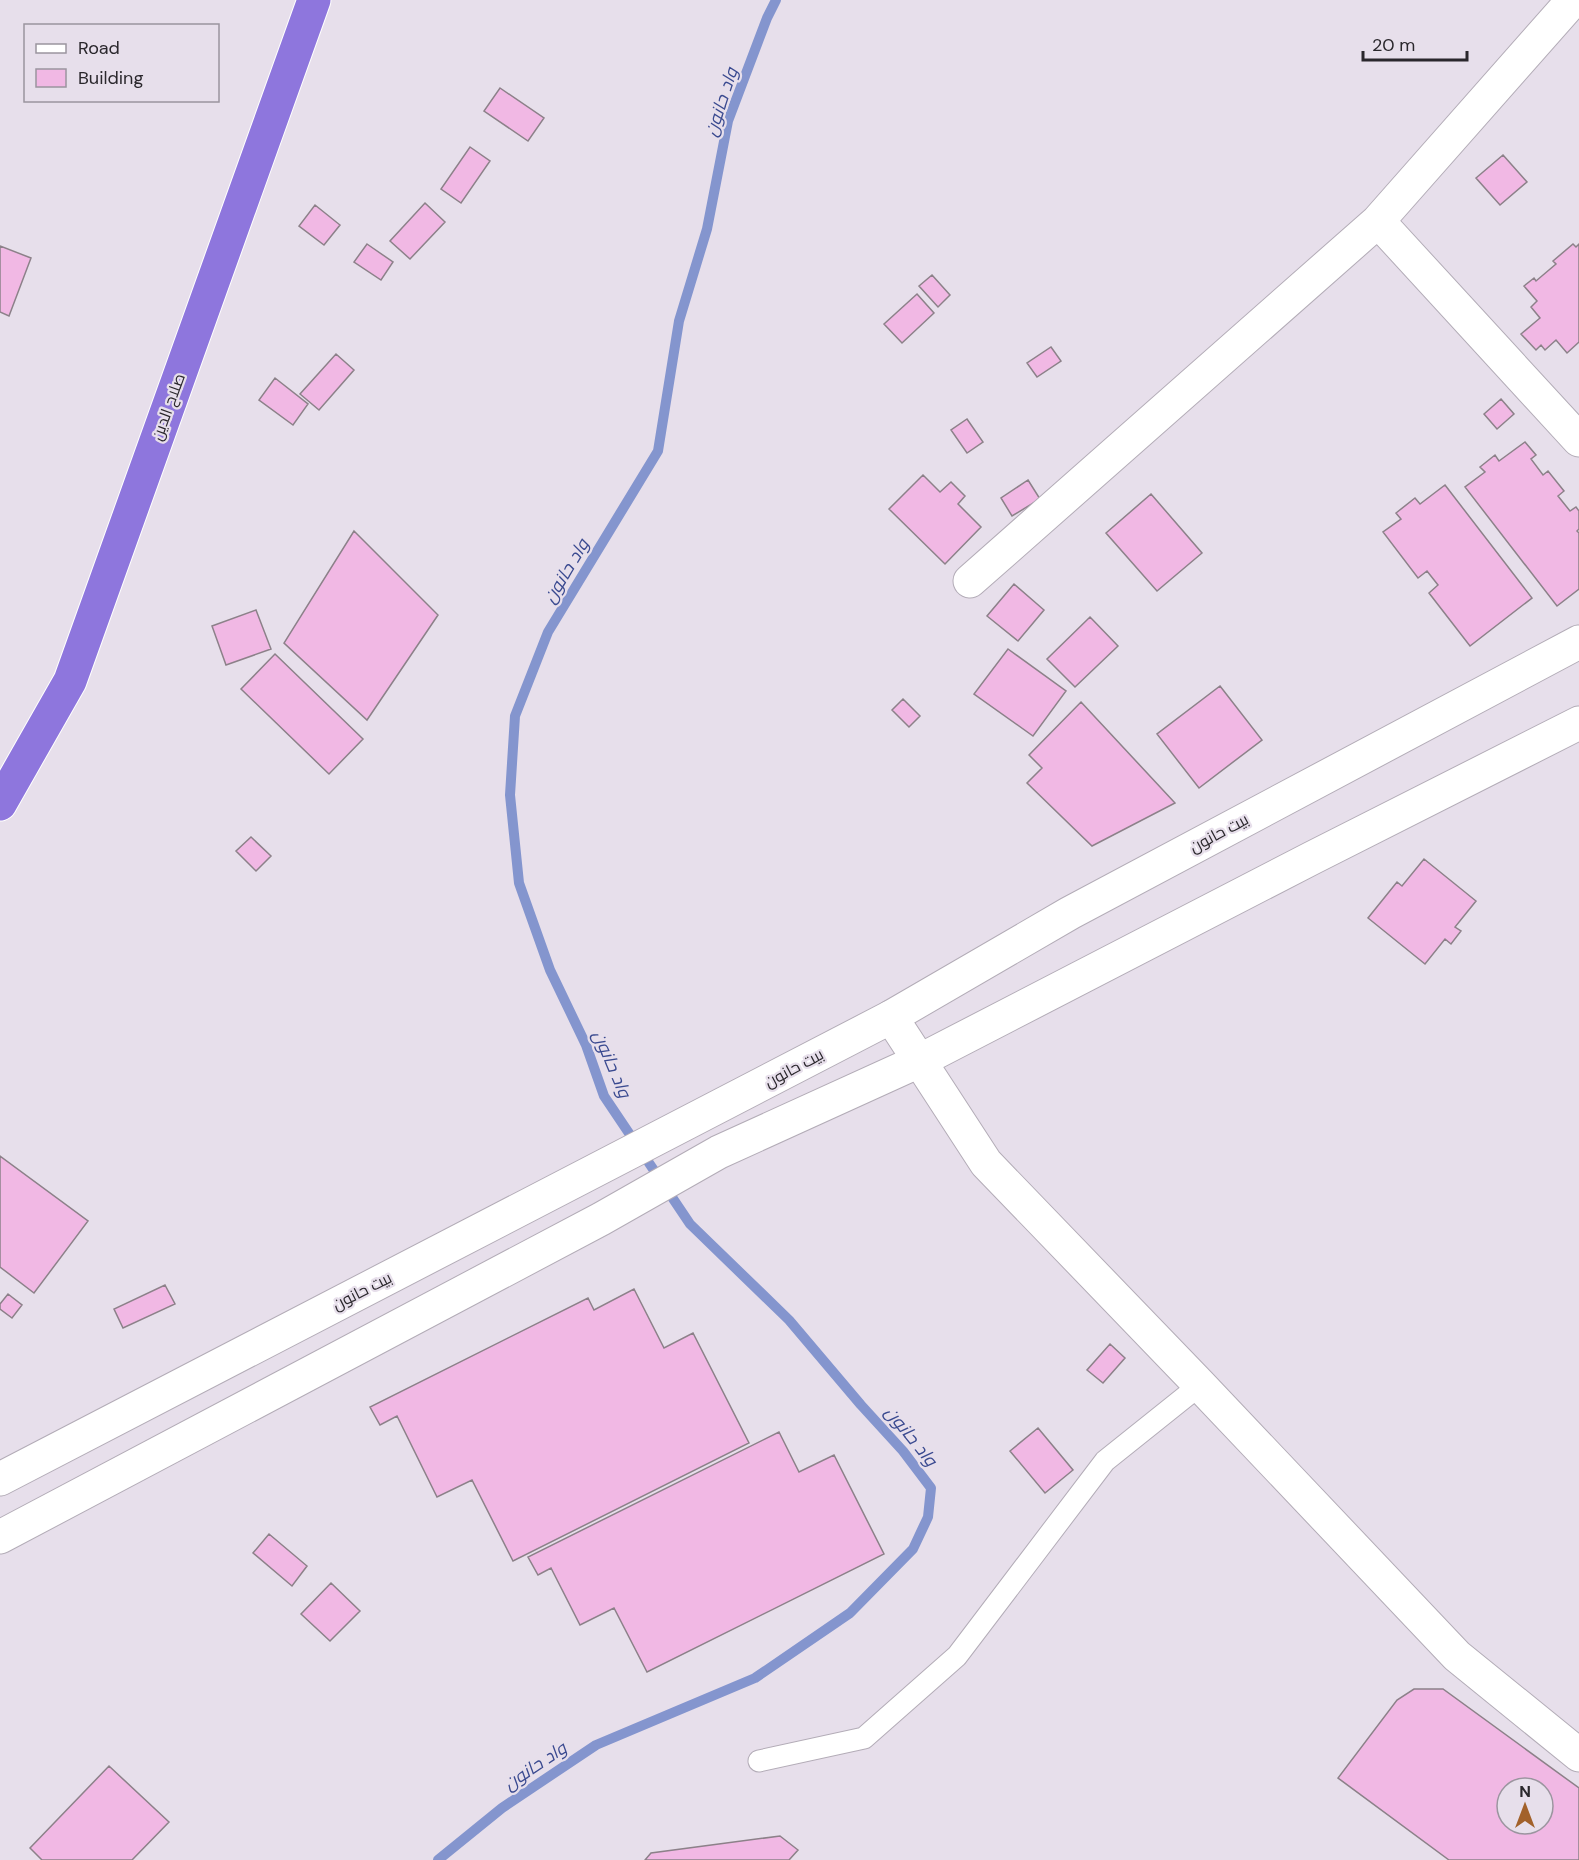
<svg xmlns="http://www.w3.org/2000/svg" width="1579" height="1860" viewBox="0 0 1579 1860" font-family="'DM Sans',Cairo,sans-serif">
<style>
.lines{fill:none;stroke-linecap:round;stroke-linejoin:round}
.stream{stroke:#8495ce;stroke-width:10}
.building{fill:#f1b8e4;stroke:#8c8189;stroke-width:1.5;fill-rule:evenodd}
.lane-casing{stroke:#b3acb7;stroke-width:23}
.street-casing{stroke:#b3acb7;stroke-width:35}
.secondary-casing{stroke:#b3acb7;stroke-width:35}
.highway-casing{stroke:#fff;stroke-width:35}
.lane{stroke:#fff;stroke-width:21}
.street{stroke:#fff;stroke-width:33}
.secondary{stroke:#fff;stroke-width:33}
.highway{stroke:#8e76dd;stroke-width:33}
.labels{text-anchor:middle;dominant-baseline:central;stroke-width:4.5;stroke-linejoin:round;paint-order:stroke}
.street-label{font-size:16px;fill:#2a272c;stroke:#e7dfeb}
.water-label{font-size:18px;font-style:italic;fill:#3a4a90;stroke:#e7dfeb}
</style>
<rect width="100%" height="100%" fill="#e7dfeb"/>
<g class="lines">
<path class="stream" d="M438,1860l64,-52 94,-63 159,-67 95,-65 63,-64 15,-32 3,-29 -28,-37 -42,-46 -72,-85 -99,-96 -86,-128 -18,-51 -36,-75 -31,-87 -9,-88 5,-79 33,-84 110,-181 21,-130 28,-92 21,-108 39,-103 9,-18"/>
</g>
<path class="building" d="M500,88l44,30 -16,23 -44,-30z
M470,147l20,14 -29,42 -20,-14z
M1503,155l24,27 -27,23 -24,-27z
M425,203l20,19 -35,37 -20,-18z
M315,205l25,20 -16,20 -25,-19z
M367,244l26,18 -12,18 -27,-18z
M1573,244l3,3 3,-3v98l-12,11 -11,-13 -11,10 -4,-5 -5,5 -15,-16 19,-16 -9,-11 6,-6 -13,-15 10,-8 2,3 20,-17 -3,-3z
M0,246l31,12 -22,58 -9,-4z
M932,275l18,20 -12,12 -19,-21z
M917,294l17,19 -32,30 -18,-19z
M1051,347l10,14 -24,16 -10,-14z
M336,354l18,16 -35,40 -19,-16z
M275,378l33,26 -15,21 -34,-25z
M1501,399l13,15 -17,15 -13,-15z
M967,419l16,23 -16,11 -16,-23z
M1525,442l11,13 -5,4 12,16 5,-4 16,20 -6,5 12,15 6,-4 3,4v18l-2,2 2,2v56l-22,17 -92,-119 20,-15 -5,-5 15,-12 4,6z
M923,475l17,17 11,-10 14,14 -7,8 23,23 -36,37 -56,-55z
M1028,480l12,19 -28,17 -11,-18z
M1445,485l87,113 -62,48 -41,-53 9,-8 -11,-14 -9,7 -35,-46 18,-13 -5,-6 19,-15 5,6z
M1151,494l51,59 -45,38 -51,-58z
M354,531l84,84 -71,105 -83,-77z
M1014,584l30,26 -26,31 -31,-25z
M256,610l15,39 -45,16 -14,-39z
M1090,617l28,29 -43,41 -28,-28z
M1008,649l58,42 -33,45 -59,-42z
M275,654l88,85 -34,35 -88,-85z
M1220,686l42,54 -63,48 -42,-54z
M903,699l17,17 -11,11 -17,-17z
M1081,702l94,101 -83,43 -65,-63 15,-15 -13,-13z
M251,837l20,19 -15,15 -20,-20z
M1424,859l52,42 -21,26 6,4 -10,13 -6,-5 -20,25 -57,-46 29,-36 5,4z
M0,1156l88,65 -54,72 -34,-26z
M165,1285l10,19 -52,24 -9,-19z
M634,1289l30,59 29,-15 56,110 -236,118 -41,-81 -35,17 -40,-81 -17,9 -10,-18 218,-109 6,12z
M8,1294l14,11 -10,13 -12,-9v-5z
M1110,1344l15,14 -22,25 -16,-13z
M1038,1428l35,42 -28,23 -35,-42z
M779,1432l20,40 35,-17 50,99 -237,118 -33,-64 -34,17 -29,-57 -13,7 -10,-18z
M269,1534l38,32 -15,20 -39,-33z
M331,1583l29,28 -30,30 -29,-27z
M1414,1689h29l136,99v72h-130l-111,-82 59,-78zM1507,1788h36v36h-36z
M109,1766l60,56 -37,38h-90l-12,-12z
M780,1836l18,14 -9,10h-144l6,-7z"/>
<g class="lines">
<g class="lane-casing">
<path id="lane" d="M759,1761l105,-23 93,-82 148,-195 95,-76"/>
</g>
<g class="street-casing">
<path id="street" d="M1378,221l195,-221
M970,581l408,-360 201,219
M891,1017l95,146 214,222 257,271 122,99"/>
</g>
<g class="secondary-casing">
<path id="secondary" d="M0,1479l891,-462 179,-104 509,-271
M0,1537l601,-318 118,-67 200,-91 393,-203 267,-135"/>
</g>
<g class="highway-casing">
<path id="highway" d="M0,804l70,-123 244,-681"/>
</g>
<use href="#lane" class="lane"/>
<use href="#street" class="street"/>
<use href="#secondary" class="secondary"/>
<use href="#highway" class="highway"/>
</g>
<g class="labels">
<g class="street-label">
<text transform="translate(168 407) rotate(-70)">صلاح الدين</text>
<text transform="translate(1219 833) rotate(-28)">بيت حانون</text>
<text transform="translate(794 1068) rotate(-28)">بيت حانون</text>
<text transform="translate(362 1291) rotate(-27)">بيت حانون</text>
</g>
<g class="water-label">
<text transform="translate(721 102) rotate(-72)">واد حانون</text>
<text transform="translate(566 571) rotate(-59)">واد حانون</text>
<text transform="translate(612 1064) rotate(67)">واد حانون</text>
<text transform="translate(911 1436) rotate(51)">واد حانون</text>
<text transform="translate(535 1766) rotate(-34)">واد حانون</text>
</g>
</g>
<rect x="24" y="24" width="195" height="78" fill="#e7dfeb" stroke="#9b959f" stroke-width="1.5"/>
<rect x="36" y="44" width="30" height="9" fill="#ffffff" stroke="#9b959f" stroke-width="1.5"/>
<text x="78" y="54" font-size="18" fill="#2a272c">Road</text>
<rect x="36" y="69" width="30" height="18" fill="#f1b8e4" stroke="#9b959f" stroke-width="1.5"/>
<text x="78" y="84" font-size="18" fill="#2a272c">Building</text>
<g transform="translate(1525 1806)"><circle r="28" fill="#e7dfeb" stroke="#9b959f" stroke-width="1.5"/>
<path d="M0-4.5L10 22L0 15L-10 22Z" fill="#a2612b"/>
<text y="-9" font-size="16" font-weight="bold" text-anchor="middle" fill="#2a272c">N</text>
</g>
<path d="M1363 51v9h104v-9" fill="none" stroke="#2a272c" stroke-width="3"/>
<text x="1372" y="51" font-size="18" fill="#2a272c" stroke="#e7dfeb" stroke-width="4.5" paint-order="stroke">20 m</text>
</svg>
